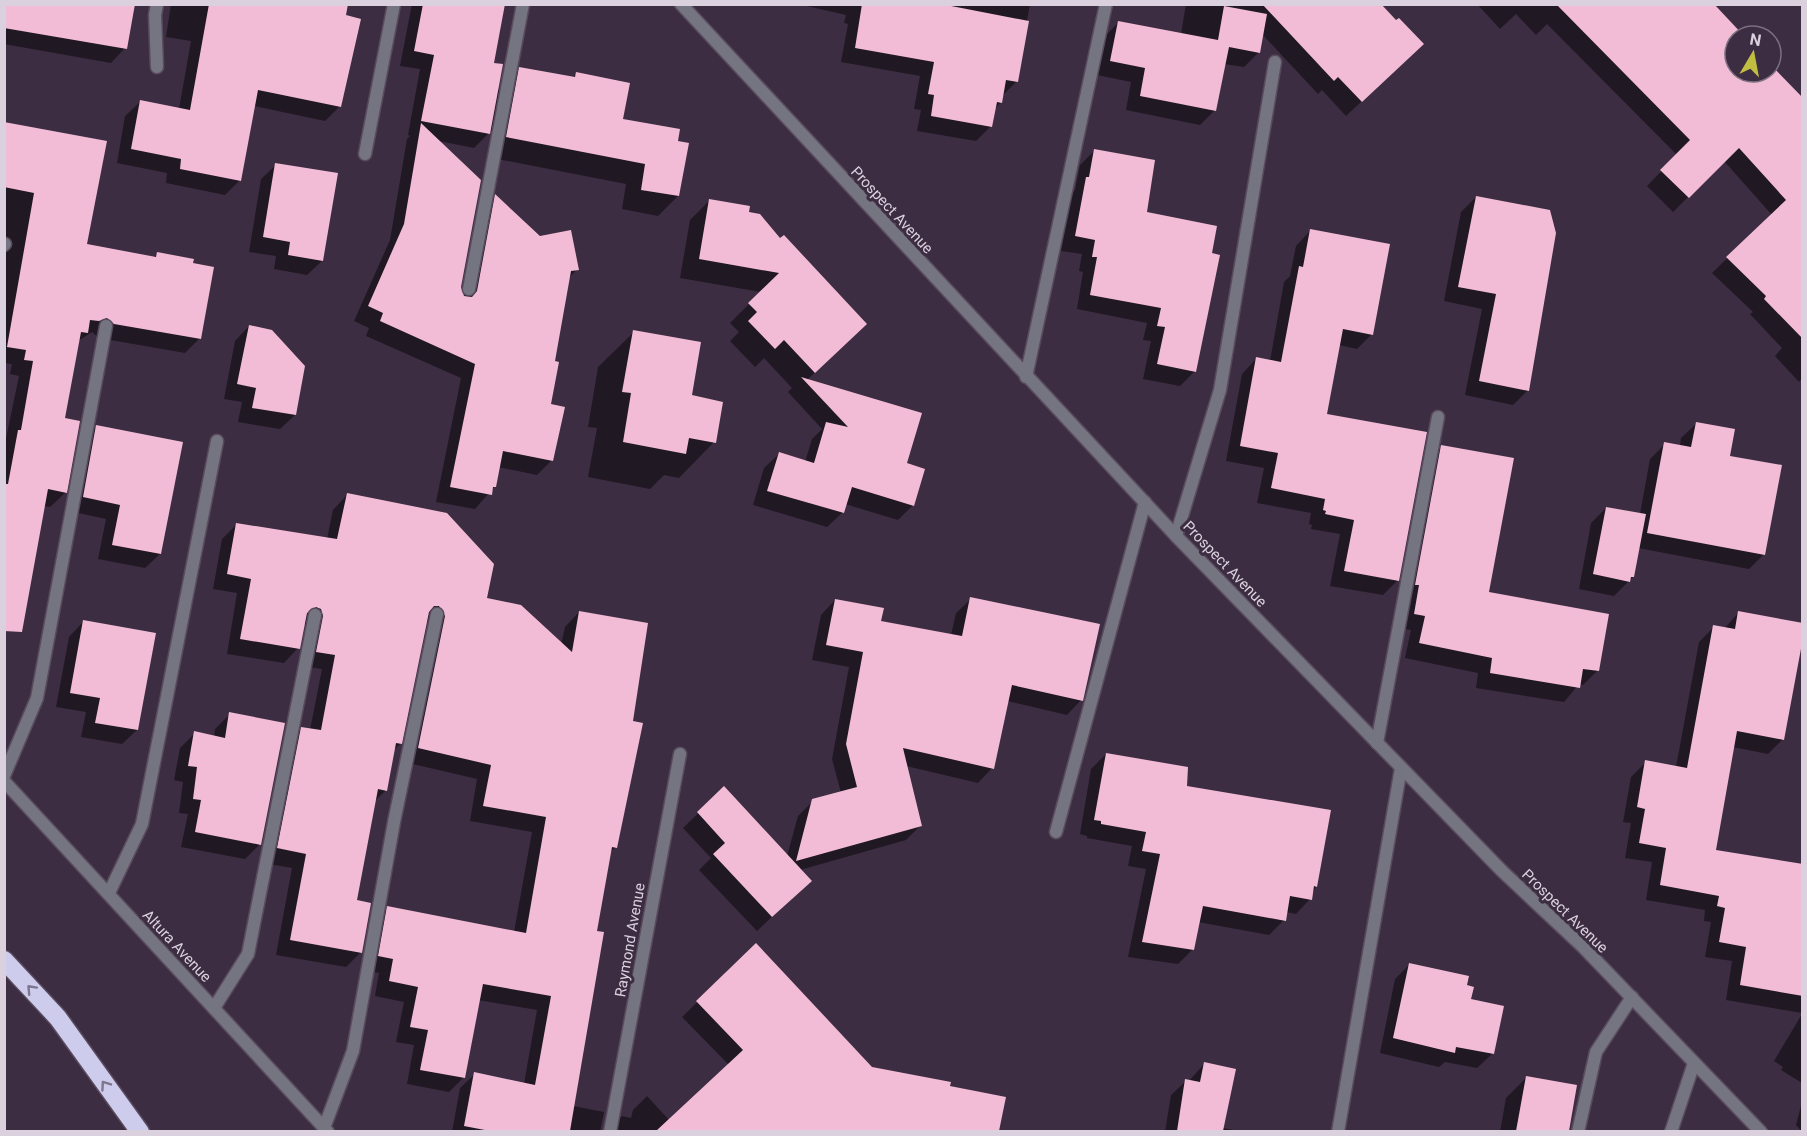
<svg xmlns="http://www.w3.org/2000/svg" width="1807" height="1136" viewBox="0 0 1807 1136" font-family="Roboto,sans-serif">
<style>
.shadow{fill:#0007}
.building{fill:#f2bcd6}
.lines{fill:none;stroke-linecap:round;stroke-linejoin:round}
.lane-casing{stroke:#594b5e;stroke-width:15}
.street-casing{stroke:#594b5e;stroke-width:15}
.highway-casing{stroke:#594b5e;stroke-width:21}
.lane{stroke:#757481;stroke-width:12}
.street{stroke:#757481;stroke-width:12}
.highway{stroke:#ceccec;stroke-width:18}
.oneway{stroke:#7e758e}
.labels{text-anchor:middle;dominant-baseline:central;stroke-width:6;stroke-linejoin:round;paint-order:stroke}
.street-label{font-size:15px;fill:#dbd1de;stroke:#3d2d42}
</style>
<rect width="100%" height="100%" fill="#3d2d42"/>
<path class="shadow" d="M4,4l121,44 -14,15 -107,-19z
M171,4h114l74,16 -19,86 -15,15 -71,-15 -14,74 -15,15 -59,-12 1,-10 -50,-10 8,-47 15,-14 39,7 12,-68 -25,-4z
M412,4h91l-11,60 4,28 24,-23 52,9 5,-4 44,46 55,23 2,53 -20,20 -36,-7 4,-25 -139,-27 5,-27 -18,18 -35,-7 20,147 5,12 17,-90 15,-14 81,73 -8,9 -15,85 -4,42 2,55 -15,15 -39,-8 -3,19 -20,23 -39,-7 25,-124 -95,-42 3,-8 -15,-7 36,-81 17,-101 3,-3 -2,-1 12,-66 -20,-3z
M798,4h232l-14,78 -14,14 -1,6 -7,8 -3,16 -15,15 -59,-10 4,-21 -7,-1 6,-33 -79,-14 7,-38 -4,-1 2,-8z
M1186,4h178l43,55 -61,57 -24,-26 -4,4 -56,-60 -3,18 -15,15 -20,-3 -9,46 -15,15 -74,-15 5,-28 -34,-7 7,-38 15,-15 62,12z
M1477,4h235l31,32h-8v36h36v-7l31,33v280l-3,4 -24,-26 7,-8 -32,-34 3,-2 -41,-39 60,-58 -48,-54 -51,51 -26,-26 30,-31 -130,-131 -11,11 -20,-21 -16,15z
M4,123l81,122 68,13 5,-4 42,84 -15,15 -86,-15 -7,-6 -14,9 -15,79 2,73 -15,14 -7,-1 -39,82v-140l15,-72 -9,-2 2,-10 -8,-1z
M1095,150l51,63 49,158 -15,15 -37,-7 8,-38 -8,-1 4,-17 -70,-14 6,-37 -4,-1 3,-17 -21,-3 11,-58 3,-3 5,-25z
M276,165l46,96 -15,14 -33,-6 2,-13 -27,-4 12,-73z
M1476,197l52,193 -15,15 -48,-10 17,-86 -38,-8 17,-89z
M709,201l38,12 99,130 -39,37 98,84 8,41 -15,15 -53,-16 -3,9 -15,14 -74,-22 11,-37 15,-14 26,8 7,-23 10,-10 -34,-37 4,-4 -28,-30 -9,9 -25,-26 9,-9 -9,-9 31,-31 -81,-14 10,-58z
M1310,231l62,103 -15,15 -18,-4 -13,70 99,19 -28,147 -14,14 -53,-9 10,-52 -29,-5 1,-4 -3,-1 2,-11 -54,-10 7,-35 -38,-7 16,-87 14,-15 14,2 14,-79 6,-6 6,-30z
M249,326l46,89 -15,14 -42,-7 4,-20 -18,-3 11,-58z
M634,332l56,65 24,45 -35,36 -15,-3 -14,14 -62,-12 9,-49 -9,-1 10,-60z
M1696,424l32,33 36,97 -15,15 -111,-21 -5,29 -19,19 -35,-7 12,-66 15,-15 34,6 10,-55 15,-15 15,2 1,-8z
M97,426l63,128 -15,14 -47,-9 8,-40 -37,-8 13,-70z
M1442,447l46,147 110,76 -15,15 -4,-1 -15,18 -88,-14 2,-15 -73,-15 6,-28 -11,-2 27,-167z
M347,495l138,104 76,46 4,-18 14,-15 52,111 -15,124 -7,6 -14,79 -22,174 31,6 -4,20h-148l8,-44 15,-14 49,10 13,-74 -59,-10 -14,77 -15,15 -42,-8 7,-39 -18,-3 8,-40 -29,-6 4,-23 -14,-3 8,-48 15,-14 126,24 18,-100 -62,-11 7,-42 -73,-17 27,-131 -5,-13 -26,126 -7,7 -7,39 -12,12 -18,99 5,51 -15,15 -70,-12 16,-87 -29,-5 24,-120 15,-15 8,2 12,-61 -20,-3 7,-34 -5,-10 -6,26 -14,15 -57,-9 10,-61 -24,-4 9,-50 15,-15 90,15 6,-29z
M971,599l110,101 -14,15 -60,-14 -15,67 -14,15 -72,-17 15,59 -15,15 -106,30 -5,25 -38,36 -58,-61 12,-12 -28,-30 41,-40 63,68 11,-40 15,-15 28,-8 -9,-34 17,-92 -37,-7 9,-45 14,-15 45,22 71,13 5,-22z
M1739,612l44,127 -15,15 -35,-7 -19,104 88,14v148l-76,-13 6,-39 -27,-4 6,-35 -7,-1 1,-11 -59,-10 6,-38 -27,-4 6,-35 -8,-1 8,-45 15,-15 30,5 23,-125 15,-15 10,2z
M83,622l54,108 -15,14 -41,-7 5,-25 -30,-5 13,-70z
M230,714l30,130 -15,15 -64,-12 7,-33 -9,-1 4,-31 -9,-2 6,-32 15,-15 19,4 1,-8z
M1106,754l80,33 130,99 -6,13 -14,15 -10,-2 -2,8 -15,15 -71,-13 -5,27 -15,15 -50,-7 18,-88 -18,-3 4,-20 -45,-8v-2l-7,-2 11,-65z
M756,945l115,123 133,30 -6,34h-391l15,-16 9,2 2,-8 14,-14 23,25 59,-56 -47,-48z
M1409,965l57,21 26,68 -15,14 -32,-6 -6,5 -59,-14 15,-74z
M1802,1014v69l-21,-13 2,-3 -9,-6z
M1204,1064l19,64 21,4h-79l6,-37 15,-14h3z
M1526,1078l42,52 1,2h-69l6,-34z
M1802,1102v30l-6,-7z"/>
<path class="building" d="M4,4h131l-8,45 -123,-21z
M209,4h139l-2,11 15,4 -20,88 -83,-17 -17,91 -61,-12 1,-10 -50,-10 9,-49 50,10z
M423,4h82l-11,59 9,1 -13,70 -69,-13 13,-66 -20,-4z
M862,4h79l88,17 -11,61 -12,-2 -4,23 -5,-1 -5,25 -61,-11 3,-21 -6,-1 6,-32 -79,-14z
M1262,4h119l15,16 3,-2 25,26 -62,58 -24,-25 -4,4z
M1556,4h158l30,32h-9v36h36v-7l32,33v241l-39,-40 2,-3 -40,-39 60,-57 -47,-52 -50,50 -29,-28 30,-30z
M1224,6l43,8 -7,39 -31,-6 -13,64 -76,-15 5,-28 -35,-7 8,-40 100,19z
M519,67l56,10 1,-5 54,11 -7,36 57,10 -2,12 11,2 -10,53 -38,-6 4,-26 -139,-27z
M4,122l103,19 -20,103 69,13 1,-5 37,7 -1,4 21,4 -13,72 -87,-15 -7,-6 -8,3 -9,-1 -2,13 -7,-1 -16,86 15,3 -13,72 -19,-4 -26,143 -18,-1v-147h4l10,-54h3l12,-69 -9,-1 2,-10 -19,-3 27,-154 -30,-6z
M421,123l60,57 -20,107 3,9 8,1 5,-6 18,-97 45,42 31,-6 8,40 -8,1 -16,90 4,1 -8,42 14,3 -12,54 -50,-10 -7,36h-3l-1,8 -42,-8 25,-123 -95,-43 3,-8 -15,-7 36,-82z
M1094,149l61,11 -8,52 70,14 -5,27 8,2 -24,117 -39,-8 8,-37 -8,-1 4,-18 -71,-13 7,-38h-5l3,-17 -20,-4 11,-59h3z
M275,163l63,10 -15,88 -35,-6 2,-13 -27,-5z
M1476,196l74,14 6,23 -27,158 -50,-10 17,-87 -38,-7z
M709,199l41,7 -1,6 11,2 20,24 4,-3 83,89 -52,49 -31,-33 -9,9 -27,-28 9,-9 -9,-9 31,-30 -80,-14z
M1310,229l80,15 -17,91 -30,-6 -16,85 100,18 -28,149 -55,-10 10,-51 -29,-6 1,-3 -3,-1 2,-11 -54,-11 7,-35 -38,-7 16,-89 25,5 18,-96 4,1z
M249,325l23,5 33,36 -9,49 -44,-7 4,-20 -19,-4z
M633,330l68,12 -9,53 31,7 -7,41 -27,-5 -3,16 -63,-12 8,-49 -9,-1z
M801,377l121,36 -15,50 18,6 -11,37 -62,-19 -8,26 -77,-22 12,-39 35,11 12,-41 22,5z
M1696,422l39,7 -5,27 52,9 -17,90 -118,-22 17,-91 27,5z
M96,425l87,17 -22,112 -49,-9 8,-40 -37,-8z
M1441,445l73,13 -25,134 120,22 -10,57 -16,-2 -3,19 -90,-15 2,-15 -73,-15 6,-27 -11,-2 5,-29h-4z
M347,493l100,20 47,51 -7,34 34,7 51,47 7,-41 69,12 -15,98 10,2 -26,125 -5,-1 -15,84 7,1 -34,199h-80l-26,-5 10,-54 61,13 16,-89 -68,-12 -18,94 -45,-8 8,-40 -18,-3 8,-40 -29,-6 4,-22 -15,-3 9,-50 139,27 20,-116 -63,-11 8,-41 -73,-17 27,-132 -6,-10h-5l-5,6 -27,132 -6,-1 -9,48 -9,-2 -21,111 14,3 -9,50 -72,-13 16,-86 -29,-6 24,-121 20,3 14,-75 -19,-3 7,-36 -2,-7 -5,-2 -9,6 -7,36 -60,-10 11,-60 -24,-5 9,-51 101,16z
M1606,507l40,7 -12,63h-3l-1,5 -37,-8z
M970,597l130,27 -17,77 -71,-16 -18,84 -91,-21 19,78 -126,35 16,-62 45,-12 -11,-43 17,-92 -37,-7 9,-46 49,9 -3,13 81,15z
M1738,611l65,12v15l-19,102 -47,-9 -21,119 87,14v132l-63,-11 6,-38 -27,-5 6,-34 -8,-2 2,-10 -59,-11 6,-37 -27,-5 6,-34 -8,-2 8,-47 42,8 26,-143 22,4z
M83,620l73,13 -18,97 -43,-7 5,-25 -30,-5z
M229,712l56,11 -24,122 -66,-13 6,-32 -8,-1 4,-32 -9,-1 6,-35 31,7z
M1106,753l82,14 -1,19 144,24 -14,77 -3,-1 -2,14 -22,-4 -4,25 -83,-15 -9,44 -52,-8 18,-88 -18,-3 4,-19 -45,-8v-3l-7,-1z
M724,786l88,95 -40,36 -59,-63 12,-11 -28,-31z
M756,943l116,124 79,15 -1,4 56,11 -7,34h-343l87,-81 -47,-49z
M1409,963l60,13 -2,9 7,2 -3,12 33,7 -10,48 -38,-7 -1,6 -62,-15z
M1204,1062l32,7 -13,62h-46l8,-52 15,3z
M1526,1076l51,9 -8,46h-53z"/>
<g class="lines">
<g class="lane-casing">
<path id="lane" d="M157,4l-2,11 2,52
M365,154l29,-150
M4,245l1,-1
M469,289l54,-285
M1026,377l80,-373
M1176,536l44,-146 55,-328
M1377,743l61,-326
M4,776l33,-78 69,-372
M1056,832l89,-330
M109,893l33,-69 75,-383
M214,1008l34,-54 67,-339
M324,1128l29,-77 41,-229 43,-208
M1338,1132l63,-364
M1578,1132l18,-80 36,-55
M1671,1132l23,-69"/>
</g>
<g class="street-casing">
<path id="street" d="M681,4l495,532 326,335 82,77 177,184
M4,781l324,351
M610,1132l70,-378"/>
</g>
<g class="highway-casing">
<path id="highway" d="M4,960l54,58 82,114"/>
</g>
<use href="#lane" class="lane"/>
<use href="#street" class="street"/>
<use href="#highway" class="highway"/>
</g>
<defs><path id="oneway-chevron" d="M-2-3.5L2.5 0L-2 3.5" fill="none" stroke-width="1.6" stroke-linecap="round" stroke-linejoin="round" transform="scale(1.5)"/></defs>
<g class="oneway">
<use href="#oneway-chevron" transform="translate(31 989) rotate(-133)"/>
<use href="#oneway-chevron" transform="translate(105 1085) rotate(-125)"/>
</g>
<g class="labels">
<g class="street-label">
<text transform="translate(892 210) rotate(47)">Prospect Avenue</text>
<text transform="translate(1225 564) rotate(46)">Prospect Avenue</text>
<text transform="translate(1565 911) rotate(44)">Prospect Avenue</text>
<text transform="translate(630 940) rotate(-80)">Raymond Avenue</text>
<text transform="translate(177 946) rotate(47)">Altura Avenue</text>
</g>
</g>
<rect width="1807" height="1136" fill="none" stroke="#dbd1de" stroke-width="12"/>
<g transform="translate(1753 54) rotate(10)"><circle r="28" fill="#3d2d42" stroke="#7c6f80" stroke-width="1.5"/>
<path d="M0-4.5L10 22L0 15L-10 22Z" fill="#bfbe41"/>
<text y="-9" font-size="16" font-weight="bold" text-anchor="middle" fill="#dbd1de">N</text>
</g>
</svg>
